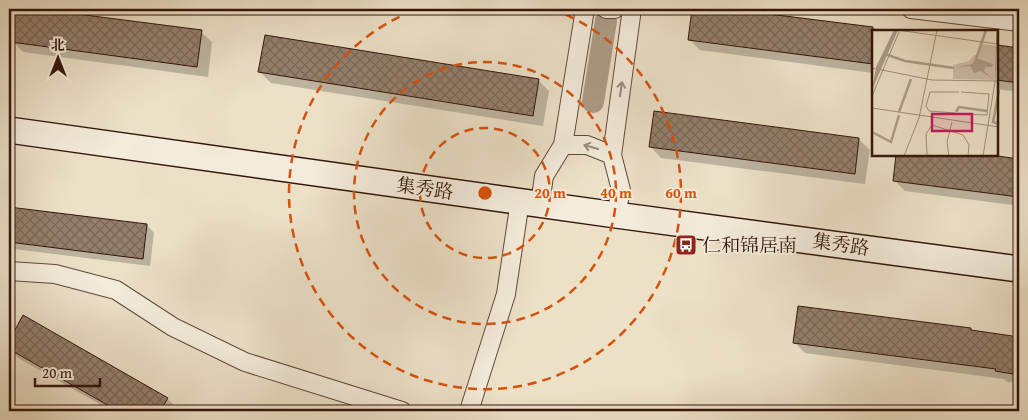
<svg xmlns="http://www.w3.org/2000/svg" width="1028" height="420" viewBox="0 0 1028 420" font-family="'Gentium Book Plus','Noto Serif SC',serif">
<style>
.shadow{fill:#0003}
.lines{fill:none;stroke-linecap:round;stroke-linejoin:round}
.canal{stroke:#ad9b87;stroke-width:22}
.building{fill:url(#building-cross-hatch);stroke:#34150a}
.street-casing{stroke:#624839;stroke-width:20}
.secondary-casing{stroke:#34150a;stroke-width:28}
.street{stroke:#f3ebdb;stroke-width:18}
.secondary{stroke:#f3ebdb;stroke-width:25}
.oneway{stroke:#9d8b7d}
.ring{fill:none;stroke:#d6520c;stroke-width:2.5;stroke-dasharray:9 6}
.labels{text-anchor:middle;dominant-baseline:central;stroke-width:4;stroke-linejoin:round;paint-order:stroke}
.street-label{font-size:19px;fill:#34150a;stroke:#f3ebdb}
.poi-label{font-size:19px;fill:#34150a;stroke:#f3ebdb;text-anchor:start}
.inset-river{fill:none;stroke:#ad9b87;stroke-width:2.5}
.inset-road{fill:none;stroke:#a28f7b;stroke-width:1}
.view{fill:#c2185b;fill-opacity:0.15;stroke:#c2185b;stroke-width:2.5}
.inset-edge{fill:none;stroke:#34150a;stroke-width:2.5}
.centre{fill:#d6520c;stroke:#f3ebdb;stroke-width:2.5}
.ring-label{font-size:15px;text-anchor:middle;font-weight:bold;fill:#d6520c;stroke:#f3ebdb;stroke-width:4;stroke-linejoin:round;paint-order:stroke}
</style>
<defs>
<pattern id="building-cross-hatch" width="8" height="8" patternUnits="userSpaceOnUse" patternTransform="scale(1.25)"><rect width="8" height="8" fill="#947f6c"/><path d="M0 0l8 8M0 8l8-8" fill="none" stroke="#7a6757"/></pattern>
</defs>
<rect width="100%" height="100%" fill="#ece0c7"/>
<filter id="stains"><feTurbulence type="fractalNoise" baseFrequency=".004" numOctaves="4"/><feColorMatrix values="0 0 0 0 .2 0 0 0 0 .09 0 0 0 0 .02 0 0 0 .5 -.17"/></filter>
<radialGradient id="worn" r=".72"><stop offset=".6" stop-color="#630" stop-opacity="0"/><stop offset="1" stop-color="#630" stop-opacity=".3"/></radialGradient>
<path class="shadow" d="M16,9h12l173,23 11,10 -4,35 -185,-25 -11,-11z
M693,9h26l175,22h-21v42l-173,-23 -11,-11z
M997,46l22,3v43l-22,-3z
M260,72l278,8 11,11 -6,35 -272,-43z
M859,139l11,11 -5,34 -204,-26 -10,-11z
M897,155h83l39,5v46l-114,-15 -11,-11z
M11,208l136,17 7,8 -4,33 -136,-17 -5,-5z
M24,317l143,82 15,12h-70l-94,-53 -9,-9v-5z
M970,329l4,3 45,6v45l-12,-1 -3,-3 -199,-26 -11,-11z"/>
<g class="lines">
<path class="canal" d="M593,102l13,-81"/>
</g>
<path class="building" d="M15,9h23l164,21 -5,37 -186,-25z
M692,9h37l144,18v37l-185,-24z
M265,35l274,44 -6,37 -275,-44z
M997,45l22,3v35l-22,-3z
M654,111l205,27 -4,36 -206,-27z
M896,155h94l29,4v38l-126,-16z
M9,207l138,17 -4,35 -134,-17z
M798,306l173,22v2l48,7v38l-24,-4 1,-2 -203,-26z
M23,315l145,83 -8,13h-42l-109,-62v-8z"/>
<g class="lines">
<g class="street-casing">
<path id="street" d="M606,9h9
M911,9l108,13
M563,145l22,-136
M612,155l19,-139 -1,-7
M540,204l4,-28 19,-31h24l25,10 9,35 -5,25
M9,271l46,3 61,16 57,37 72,35 157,49
M469,411l37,-117 14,-93"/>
</g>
<g class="secondary-casing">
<path id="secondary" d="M9,130l607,85 403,54"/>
</g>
<use href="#street" class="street"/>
<use href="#secondary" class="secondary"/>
</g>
<defs><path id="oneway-shaft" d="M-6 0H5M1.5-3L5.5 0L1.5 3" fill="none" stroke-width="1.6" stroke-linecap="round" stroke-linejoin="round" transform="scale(1.25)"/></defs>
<g class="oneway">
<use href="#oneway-shaft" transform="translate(621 89) rotate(-82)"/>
<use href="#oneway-shaft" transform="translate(591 147) rotate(-164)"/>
</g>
<g class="ring">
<circle cx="485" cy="193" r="65"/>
<circle cx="485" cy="193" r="131"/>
<path d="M552 9A196 196 0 1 1 418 9"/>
</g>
<defs>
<g id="bus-square" transform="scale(1.125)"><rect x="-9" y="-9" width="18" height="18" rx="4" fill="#8f2418" stroke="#f3ebdb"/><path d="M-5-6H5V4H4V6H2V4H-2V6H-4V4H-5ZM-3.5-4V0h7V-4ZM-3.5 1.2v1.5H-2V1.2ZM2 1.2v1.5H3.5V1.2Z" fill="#fff"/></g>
</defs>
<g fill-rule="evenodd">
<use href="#bus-square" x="686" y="245"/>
</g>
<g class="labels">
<g class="street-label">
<text transform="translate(425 188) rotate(8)">集秀路</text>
<text transform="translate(841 244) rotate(8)">集秀路</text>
</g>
<g class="poi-label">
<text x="702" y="245">仁和锦居南</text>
</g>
</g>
<g transform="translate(872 30)">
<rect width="126" height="126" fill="#ece0c7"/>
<path d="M110,14l14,2 -2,34 -41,-1v-14l16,-4 5,-6h4z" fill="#cdbda7"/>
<path d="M22,0h4l-26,60 4,-23zM104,28l17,6 -1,3h-7l-1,4 9,8 -12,-8 -7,2 -4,-7 -17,2 19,-4z" fill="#ad9b87"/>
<path class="inset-river" d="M13,24l20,7 49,7M104,29l10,-29M127,60l-6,32 6,2M27,82l12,-33M84,82l3,-5 28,4M0,102l19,10 8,-27"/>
<path class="inset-road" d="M25,0l100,14M0,38l60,12 67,1M0,66l27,-64M0,78l127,19M83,83l-26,-2 -3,-5 4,-14h29M85,84l30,1 2,-21 -28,-2M32,126l15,-38 18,-88M55,126l-1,-22 6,-9 31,10 6,10 -1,11M77,126l-2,-14 5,-20M111,126l12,-74 2,-52"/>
<path class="view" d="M60,84h40v17h-40z"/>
<rect width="126" height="126" class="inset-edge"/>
</g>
<circle cx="485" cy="193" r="8" class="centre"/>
<g class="ring-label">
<text x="550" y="198">20 m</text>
<text x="616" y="198">40 m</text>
<text x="681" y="198">60 m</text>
</g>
<rect width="1028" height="420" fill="none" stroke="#ece0c7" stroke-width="30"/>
<rect x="10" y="10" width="1008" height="400" fill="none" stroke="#34150a" stroke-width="2.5"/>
<rect x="15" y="15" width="998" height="390" fill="none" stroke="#34150a"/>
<g transform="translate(58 58)" stroke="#f3ebdb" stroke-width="4" paint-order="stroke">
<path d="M0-4L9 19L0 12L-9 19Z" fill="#34150a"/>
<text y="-8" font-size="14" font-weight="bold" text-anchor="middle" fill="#34150a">北</text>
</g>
<path d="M35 378v8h65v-8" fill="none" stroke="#34150a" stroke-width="2.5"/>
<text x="42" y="378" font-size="15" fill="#34150a" stroke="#f3ebdb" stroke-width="4" paint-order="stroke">20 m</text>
<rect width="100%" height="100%" filter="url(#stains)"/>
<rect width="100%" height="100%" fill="url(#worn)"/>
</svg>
